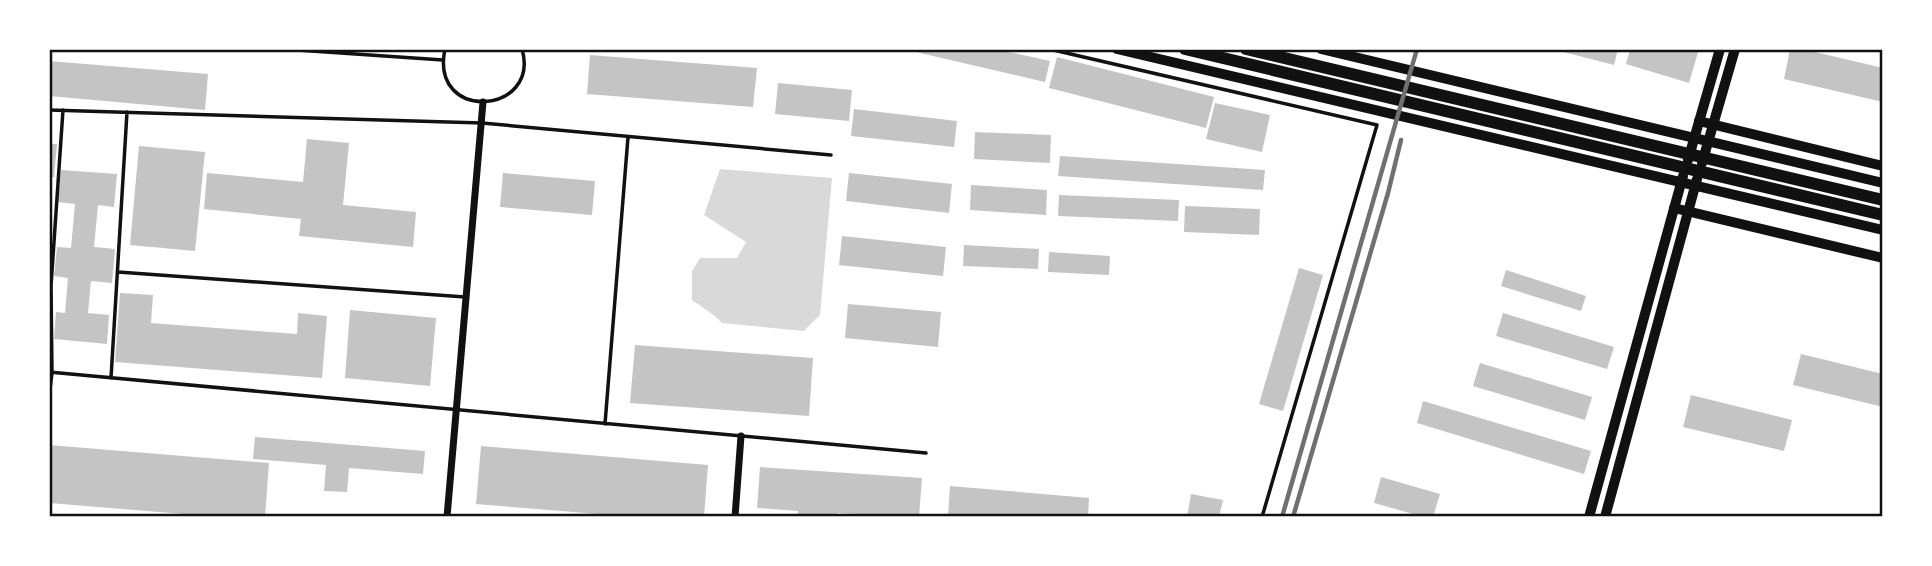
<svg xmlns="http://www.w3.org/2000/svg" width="1932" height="566" viewBox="0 0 1932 566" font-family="'Alegreya Sans',sans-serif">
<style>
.water{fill:#d9d9d9}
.building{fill:#c4c4c4}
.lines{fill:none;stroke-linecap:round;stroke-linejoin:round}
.service{stroke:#111;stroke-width:3.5}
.minor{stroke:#111;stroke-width:7}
.tertiary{stroke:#111;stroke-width:10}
.secondary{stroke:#111;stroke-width:10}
.primary{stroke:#111;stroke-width:12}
.rail{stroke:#707070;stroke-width:4.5}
.neatline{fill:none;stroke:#111;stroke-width:2.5}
</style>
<rect width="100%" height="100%" fill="#fff"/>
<path class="water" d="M720,169l112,9 -12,137 -16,16 -82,-8 -7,-7 -23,-16v-29l8,-13h37l9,-16 -42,-27z"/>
<path class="building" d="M903,49h92l55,12 -5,21z
M1552,49h66l-4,16z
M1630,49h69l-10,34 -63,-19z
M1790,49h12l81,19v34l-99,-23z
M590,55l167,13 -4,39 -166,-13z
M1057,57l157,40 -8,31 -157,-40z
M49,61l159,13 -3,36 -156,-14z
M778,83l74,7 -3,31 -74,-7z
M1215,103l55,12 -8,37 -56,-13z
M854,109l103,12 -3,26 -103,-11z
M975,132l76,3 -1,28 -76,-4z
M307,139l42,4 -6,62 73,7 -3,35 -114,-11 2,-17 -97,-10 3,-36 96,9z
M49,144h8l-3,33h-5z
M139,146l66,6 -10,99 -65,-6z
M1060,156l205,14 -2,20 -205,-14z
M61,170l56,4 -3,33 -16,-2 -4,42 21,2 -3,34 -21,-2 -3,32 21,2 -2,29 -53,-5 2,-27 9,1 3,-35 -14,-2 3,-29 14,1 4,-44 -17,-2z
M503,173l92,8 -3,34 -92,-8z
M849,173l103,11 -3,29 -103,-12z
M971,185l76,5 -1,25 -76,-5z
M1059,195l120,5 -1,21 -120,-5z
M1185,206l75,3 -1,26 -75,-3z
M842,236l104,11 -3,29 -104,-11z
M964,245l75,4 -1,20 -75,-3z
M1049,252l61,4 -1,19 -61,-3z
M1299,268l24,7 -40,136 -24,-7z
M1506,270l80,26 -5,15 -80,-25z
M120,293l33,2 -2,28 146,11 1,-21 29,3 -5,62 -207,-16z
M848,304l93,8 -3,35 -93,-9z
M350,310l86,8 -6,68 -85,-8z
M1503,313l111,34 -7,22 -111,-33z
M635,345l178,13 -4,58 -179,-13z
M1801,354l82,20v33l-90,-22z
M1480,363l112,34 -7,23 -112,-34z
M1691,395l101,25 -8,31 -101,-24z
M1423,401l168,50 -7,23 -167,-51z
M255,437l170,14 -2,23 -74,-6 -2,24 -23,-1 2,-26 -73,-6z
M49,445l220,18 -4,54h-45l-171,-14z
M481,446l227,19 -4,52h-70l-158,-13z
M760,467l162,11 -3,39 -82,-4v4h-40l1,-6 -41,-3z
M1381,477l59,17 -7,23h-9l-50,-14z
M950,486l139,12 -1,19h-140z
M1191,494l32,6 -4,17h-32z"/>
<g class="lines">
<path class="service" d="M282,49l161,11
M445,49c-16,74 96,66 77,0
M1049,49l328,76 -115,392
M49,110l433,13 349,32
M118,272l347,25
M49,372l877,81
M111,378l16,-266
M49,397l3,-24 -1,-87 12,-176
M605,424l23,-287"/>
<path class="minor" d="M447,517l36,-415
M735,517l6,-81"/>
<path class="tertiary" d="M1699,121l184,45
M1674,208l209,50"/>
<path class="secondary" d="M1117,49l766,181
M1321,49l562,134
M1688,160l32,-111
M1702,163l33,-114
M1589,517l94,-341
M1605,517l92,-338"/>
<path class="primary" d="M1185,49l698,166
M1246,49l637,151"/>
<path class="rail" d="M1282,517l135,-468
M1293,517l95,-324 13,-53"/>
</g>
<rect width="1932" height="566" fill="none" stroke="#ffffff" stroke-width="102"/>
<rect x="51" y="51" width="1830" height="464" class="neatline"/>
</svg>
